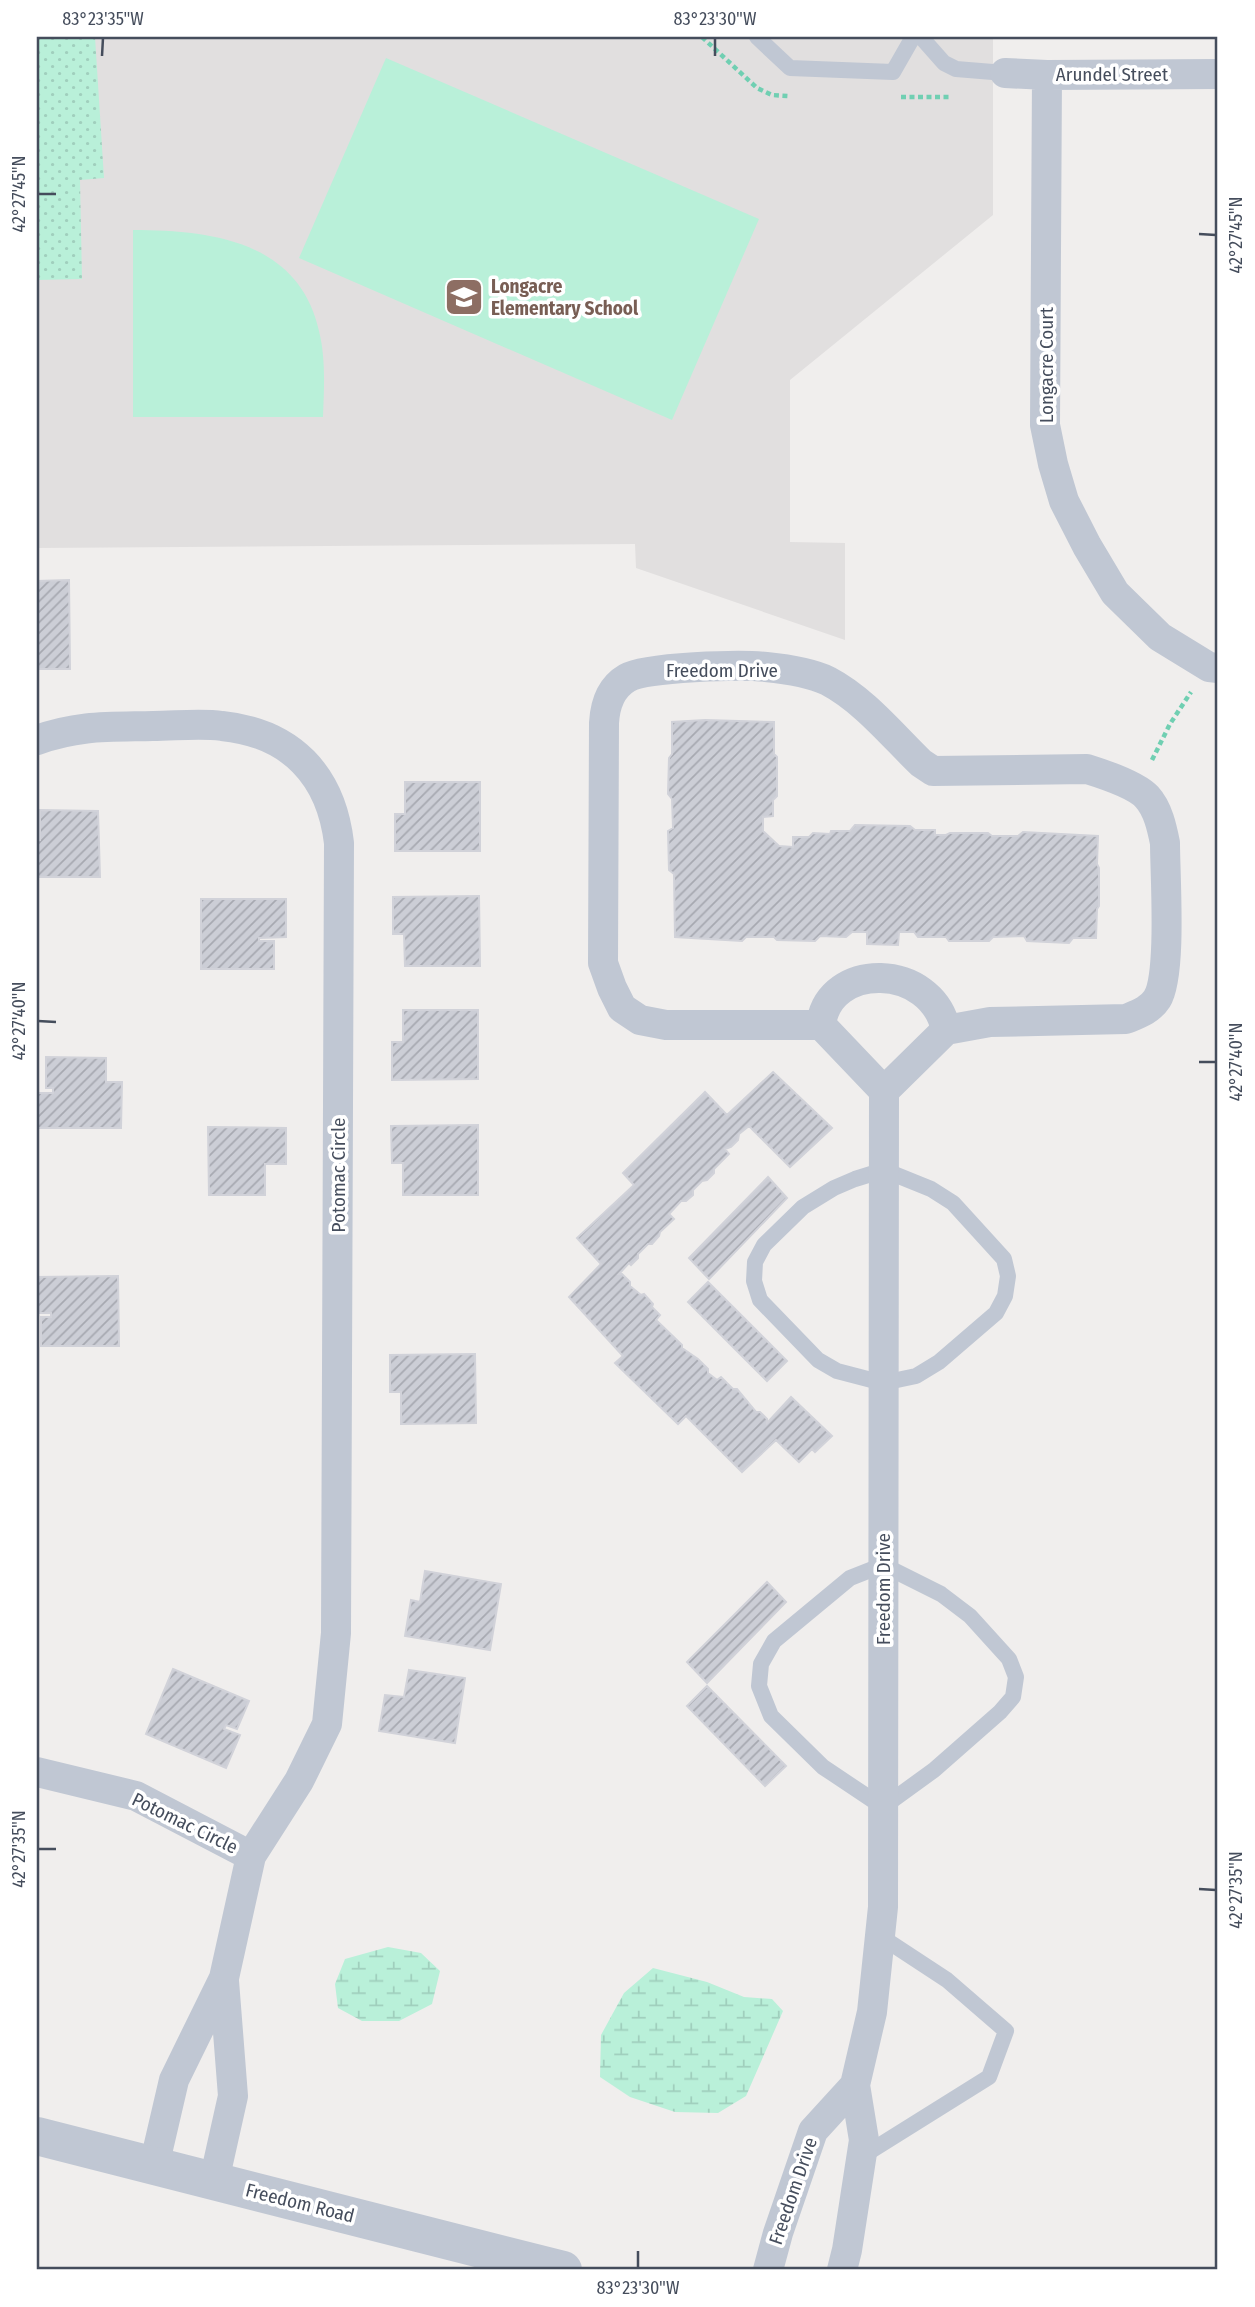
<svg xmlns="http://www.w3.org/2000/svg" width="1255" height="2307" viewBox="0 0 1255 2307" font-family="'Fira Sans Condensed',sans-serif">
<style>
.education{fill:#e1dfdf}
.wetland{fill:url(#wetland-marsh)}
.park{fill:url(#park-dots)}
.pitch{fill:#b9f0d9}
.building{fill:url(#building-hatch);stroke:#d1d2d9;stroke-width:2}
.lines{fill:none;stroke-linecap:round;stroke-linejoin:round}
.path{stroke:#70cfb2;stroke-width:4.5;stroke-dasharray:5 3.5;stroke-linecap:butt}
.service{stroke:#c0c7d3;stroke-width:16}
.minor{stroke:#c0c7d3;stroke-width:30}
.tertiary{stroke:#c0c7d3;stroke-width:38}
.ticks{fill:none;stroke:#454d5c;stroke-width:2.5}
.labels{text-anchor:middle;dominant-baseline:central;stroke-width:7;stroke-linejoin:round;paint-order:stroke}
.street-label{font-size:19px;fill:#454d5c;stroke:#fff}
.education-label{font-size:19px;font-weight:bold;fill:#785e54;stroke:#fff;text-anchor:start}
.neatline{fill:none;stroke:#454d5c;stroke-width:2.5}
.ticks-label{font-size:18px;text-anchor:middle;fill:#454d5c}
</style>
<defs>
<pattern id="wetland-marsh" width="20" height="14" patternUnits="userSpaceOnUse" patternTransform="scale(1.75)"><rect width="20" height="14" fill="#b9f0d9"/><path d="M1 5h8M5 5V1M11 12h8M15 12V8" fill="none" stroke="#a0cfbd"/></pattern>
<pattern id="park-dots" width="8" height="8" patternUnits="userSpaceOnUse" patternTransform="scale(1.75)"><rect width="8" height="8" fill="#b9f0d9"/><path d="M2 2h.1M6 6h.1" fill="none" stroke="#a0cfbd" stroke-width="1.8" stroke-linecap="round"/></pattern>
<pattern id="building-hatch" width="6" height="6" patternUnits="userSpaceOnUse" patternTransform="scale(1.75)"><rect width="6" height="6" fill="#ccced6"/><path d="M-1 1l2-2M0 6l6-6M5 7l2-2" fill="none" stroke="#a7a9b1"/></pattern>
</defs>
<rect width="100%" height="100%" fill="#f0eeed"/>
<path class="education" d="M37,37h956v178l-203,165v162l55,1v97l-209,-72 -1,-24 -598,4z"/>
<path class="wetland" d="M388,1947l33,6 19,18 -8,33 -33,17h-37l-24,-13 -3,-24 10,-25z
M653,1968l54,14 37,15 28,2 11,12 -37,85 -28,17 -43,-1 -45,-15 -30,-20 1,-42 23,-42z"/>
<path class="park" d="M37,37h58l9,141 -24,2 2,99 -45,1z"/>
<path class="pitch" d="M386,58l373,161 -87,201 -373,-162z
M133,230c78,0 166,11 186,101 7,28 5,57 4,86h-190z"/>
<path class="building" d="M69,580l1,89h-33v-88z
M705,720l69,2v32l3,3v39l-4,4v16l-10,1v14l16,15 14,1v-10h16l4,-4 17,1 1,-3h19l5,-6 55,1 5,4h20v5h11l4,-2h38l4,3h26l5,-4 75,4 -1,28 2,4v38l-2,3 -1,29h-23l-4,5 -42,-2 -3,-5 -31,1 -4,4h-40l-3,-4h-28l-4,-5h-15l-1,13 -31,-1v-12h-15l-6,5 -26,-1 -5,5 -38,-1 -3,-3h-28l-4,4 -67,-4 -1,-63 -5,-4 -1,-39 5,-3 -1,-29 -4,-5 1,-36 3,-4v-32z
M405,782h75v69h-85v-37h10z
M40,810l58,1 2,66h-63v-37h3z
M479,896l1,70h-75l-1,-32h-11v-37z
M201,899h85v38l-27,1v3h15v28h-73z
M403,1010h75v69l-86,1v-38h11z
M46,1057l60,1v24h16l-1,46h-84v-35h16v-5h-7z
M773,1072l59,56 -42,39 -41,-41 -10,8 -1,6 -7,7 -6,2 4,5 -15,15v4l-7,7 -5,1 -9,9v5l-7,6h-5l-12,13 5,5 -14,13 -1,4 -7,8h-4l-10,10v4l-7,7 -2,-2 -10,11h3l8,8v4l11,9 3,-1 9,10 -1,3 8,8 -4,5 26,25v3l16,11 10,10v4l9,7 4,-3 12,12h4l19,23h4l7,7v4l24,-26 41,39 -17,16 -3,-3 -13,13 -23,-22 -34,32 -56,-56 -8,8 -63,-61 8,-7 -54,-59 32,-33 -24,-26 57,-53 -11,-12 82,-81 22,23z
M478,1125v70h-75v-32h-11l-1,-37z
M208,1127l78,1v36h-21v31h-56z
M768,1177l19,21 -78,81 -20,-21z
M118,1276l1,70h-78v-29h10v-4h-14v-36z
M708,1282l79,79 -20,20 -79,-79z
M475,1354l1,69 -75,1v-32h-11v-37z
M425,1571l76,13 -11,66 -85,-14 6,-36 9,2z
M767,1582l19,20 -79,81 -20,-21z
M173,1669l76,32 -12,28 -11,-4 -2,4 16,6 -14,33 -80,-34z
M409,1670l56,8 -10,65 -76,-12 6,-36 19,2z
M707,1686l79,80 -21,20 -78,-80z"/>
<g class="lines">
<path class="path" d="M702,37l55,51 15,7 16,1
M901,97h51
M1152,760l18,-36 21,-32"/>
<path class="service" d="M757,37l33,31 103,4 20,-35
M921,37l23,26 12,6 49,4
M884,1170l47,19 22,14 51,56 4,17 -3,20 -9,17 -57,49 -23,14 -33,7 -46,-12 -19,-11 -58,-60 -6,-19 1,-19 9,-17 39,-38 31,-19 21,-9z
M883,1565l58,29 29,22 39,43 7,18 -3,20 -13,15 -66,58 -51,37 -60,-40 -52,-51 -12,-30 2,-22 13,-23 76,-63z
M861,2157l128,-80 17,-46 -59,-51 -67,-44"/>
<path class="minor" d="M1005,73l42,2 171,-1
M1047,75l-2,350 8,39 11,37 23,45 28,47 45,44 49,30 9,1
M37,740c42,-15 72,-13 116,-14 22,0 47,-3 69,0 69,7 109,49 117,117l-3,790 -9,91 -28,57 -48,75 -115,-60 -99,-24
M821,1025h-155l-26,-5 -18,-12 -10,-20 -9,-25 1,-240c1,-18 6,-35 23,-45 19,-11 114,-14 139,-11 20,2 43,5 62,14 36,19 64,54 93,82l12,8 154,-2c16,5 49,16 60,28 11,12 15,31 18,46 0,32 7,132 -8,156 -7,11 -19,15 -31,20l-136,3 -44,8
M154,2166l20,-86 50,-102 27,-122
M214,2181l19,-85 -9,-115
M768,2270l10,-37 35,-102 42,-46
M842,2270l5,-20 17,-110 -9,-55 17,-73 11,-105 1,-816 62,-61c-14,-68 -118,-69 -125,-5l63,66"/>
<path class="tertiary" d="M37,2136l526,134"/>
</g>
<path class="ticks" d="M102,56l1,-18M715,56v-18M38,194h18M1199,234l17,1M38,1021l18,1M1199,1062h17M38,1849h18M1199,1889l17,1M638,2268v-17"/>
<defs>
<g id="school-square" transform="scale(2.0125)"><rect x="-9" y="-9" width="18" height="18" rx="4" fill="#8d6e63" stroke="#fff"/><path d="M0-5L7-2L0 1L-7-2ZM-4 1L0 2.5L4 1V4Q0 6-4 4Z" fill="#fff"/></g>
</defs>
<g fill-rule="evenodd">
<use href="#school-square" x="464" y="297"/>
</g>
<g class="labels">
<g class="street-label">
<text x="1112" y="74">Arundel Street</text>
<text transform="translate(1046 365) rotate(-90)">Longacre Court</text>
<text x="722" y="670">Freedom Drive</text>
<text transform="translate(338 1175) rotate(-90)">Potomac Circle</text>
<text transform="translate(883 1589) rotate(-90)">Freedom Drive</text>
<text transform="translate(185 1823) rotate(26)">Potomac Circle</text>
<text transform="translate(793 2191) rotate(-71)">Freedom Drive</text>
<text transform="translate(300 2203) rotate(14)">Freedom Road</text>
</g>
<g class="education-label">
<text x="491" y="286">Longacre<tspan x="491" dy="22">Elementary School</tspan></text>
</g>
</g>
<rect width="1255" height="2307" fill="none" stroke="#ffffff" stroke-width="77"/>
<rect x="38" y="38" width="1178" height="2230" class="neatline"/>
<g class="ticks-label">
<text x="103" y="25">83°23'35"W</text>
<text x="715" y="25">83°23'30"W</text>
<text transform="translate(19 194) rotate(-90)" y="6">42°27'45"N</text>
<text transform="translate(1236 235) rotate(-90)" y="6">42°27'45"N</text>
<text transform="translate(19 1021) rotate(-90)" y="6">42°27'40"N</text>
<text transform="translate(1236 1062) rotate(-90)" y="6">42°27'40"N</text>
<text transform="translate(19 1849) rotate(-90)" y="6">42°27'35"N</text>
<text transform="translate(1236 1890) rotate(-90)" y="6">42°27'35"N</text>
<text x="638" y="2294">83°23'30"W</text>
</g>
</svg>
